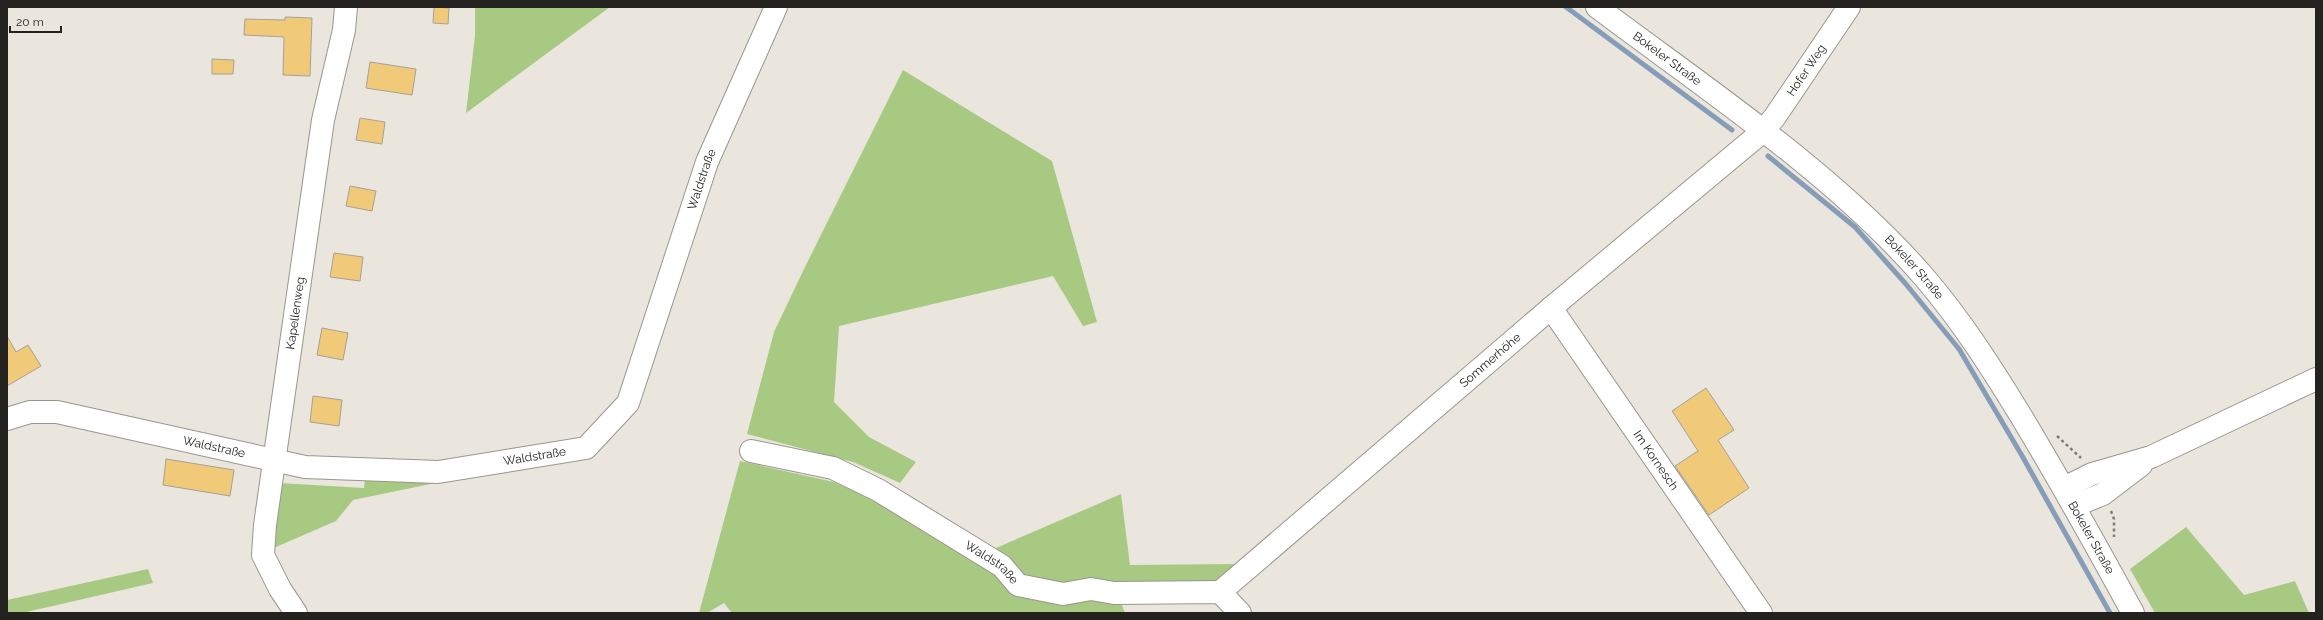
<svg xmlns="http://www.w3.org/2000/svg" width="2323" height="620" viewBox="0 0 2323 620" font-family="Raleway,sans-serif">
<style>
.green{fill:#a7c982}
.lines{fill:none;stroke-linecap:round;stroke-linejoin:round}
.stream{stroke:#869db7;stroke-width:5}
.building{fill:#f0ca78;stroke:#a5a198}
.minor-casing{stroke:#9a958d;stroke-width:24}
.path{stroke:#7f7c75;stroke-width:2.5;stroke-dasharray:3 3;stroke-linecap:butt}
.minor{stroke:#fff;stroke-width:22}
.labels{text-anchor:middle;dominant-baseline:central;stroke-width:3;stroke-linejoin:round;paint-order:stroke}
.street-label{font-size:12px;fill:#23221e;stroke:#ebe6dd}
</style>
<rect width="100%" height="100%" fill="#ebe6dd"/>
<path class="green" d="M475,7h135l-144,106 9,-77z
M903,70l149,91 45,161 -14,4 -30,-50 -214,50 -5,76 35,35 47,25 -16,21 -47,-21 -106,-28 27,-102 30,-63z
M740,461l94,21 58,26 104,63 94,24 30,5 5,13h-393l-8,-10 -17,10h-8z
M365,479l80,2 -92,19 -17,21 -67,29 10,-67 85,5z
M1121,494l9,71 108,-1 -23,18 -152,5 -42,-9 -25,-30z
M2186,527l58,68 51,-14 14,32h-154l-25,-44z
M148,569l5,14 -131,30h-15v-13z"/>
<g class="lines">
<path class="stream" d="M1566,7l166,123
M1768,156l87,71 50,56 54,66 62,105 89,159"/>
</g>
<path class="building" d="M434,7l15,1 -1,16 -15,-1z
M285,17l27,1 -2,58 -27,-1 1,-38 -40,-2 1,-16 40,1z
M212,59l22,1 -1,14h-21z
M370,62l46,7 -4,26 -46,-7z
M360,118l25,4 -3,22 -26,-4z
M350,186l26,5 -4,20 -26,-5z
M334,253l29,4 -3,24 -30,-4z
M322,328l26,5 -5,27 -26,-5z
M7,336l9,16 12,-7 13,21 -34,20z
M1706,388l28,42 -16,10 31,48 -40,27 -34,-49 23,-15 -26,-40z
M313,396l29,4 -3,26 -29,-4z
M166,459l68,11 -4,26 -67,-11z"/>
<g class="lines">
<g class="minor-casing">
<g id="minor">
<path id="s1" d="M1597,7c109,82 238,167 327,270 37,43 67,90 97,139 39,65 76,131 112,197"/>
<path id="s2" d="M1551,308l210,305"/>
<path id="s3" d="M7,419l23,-7h27l248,55 133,5 148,-24 42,-45 79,-241 69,-155"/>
<path id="s4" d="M751,451l82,17 45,22 124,76 16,19 45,9 28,-5 23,4 106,-1 20,21"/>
<path d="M2064,488l28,-14 59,-17 165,-78"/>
<path d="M2074,506l29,-12 38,-29"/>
<path id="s5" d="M1220,592l331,-284 211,-176 12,-14 75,-111"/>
<path id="s6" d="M296,613l-16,-24 -17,-34 2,-30 58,-405 21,-90 2,-23"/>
</g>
</g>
<path class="path" d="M2057,436l24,22
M2111,511l3,8v18"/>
<use href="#minor" class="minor"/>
</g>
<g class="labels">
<g class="street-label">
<text stroke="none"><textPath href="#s1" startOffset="87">Bokeler Straße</textPath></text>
<text stroke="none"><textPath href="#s5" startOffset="787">Hofer Weg</textPath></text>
<text stroke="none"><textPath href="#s3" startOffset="885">Waldstraße</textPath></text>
<text stroke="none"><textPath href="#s1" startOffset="411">Bokeler Straße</textPath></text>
<text stroke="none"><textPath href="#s6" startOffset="311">Kapellenweg</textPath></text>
<text stroke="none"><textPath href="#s5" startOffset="356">Sommerhöhe</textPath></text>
<text stroke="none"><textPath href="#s3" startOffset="212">Waldstraße</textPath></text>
<text stroke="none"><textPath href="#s3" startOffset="536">Waldstraße</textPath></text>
<text stroke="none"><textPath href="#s2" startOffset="185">Im Kornesch</textPath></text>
<text stroke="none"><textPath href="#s1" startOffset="735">Bokeler Straße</textPath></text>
<text stroke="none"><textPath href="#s4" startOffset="269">Waldstraße</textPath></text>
</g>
</g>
<rect width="2323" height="620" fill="none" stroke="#23221e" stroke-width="16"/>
<path d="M10 26v6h51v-6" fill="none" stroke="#23221e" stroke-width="2"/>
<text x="16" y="26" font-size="12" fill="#23221e" stroke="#ebe6dd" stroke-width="3" paint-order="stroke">20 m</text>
</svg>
